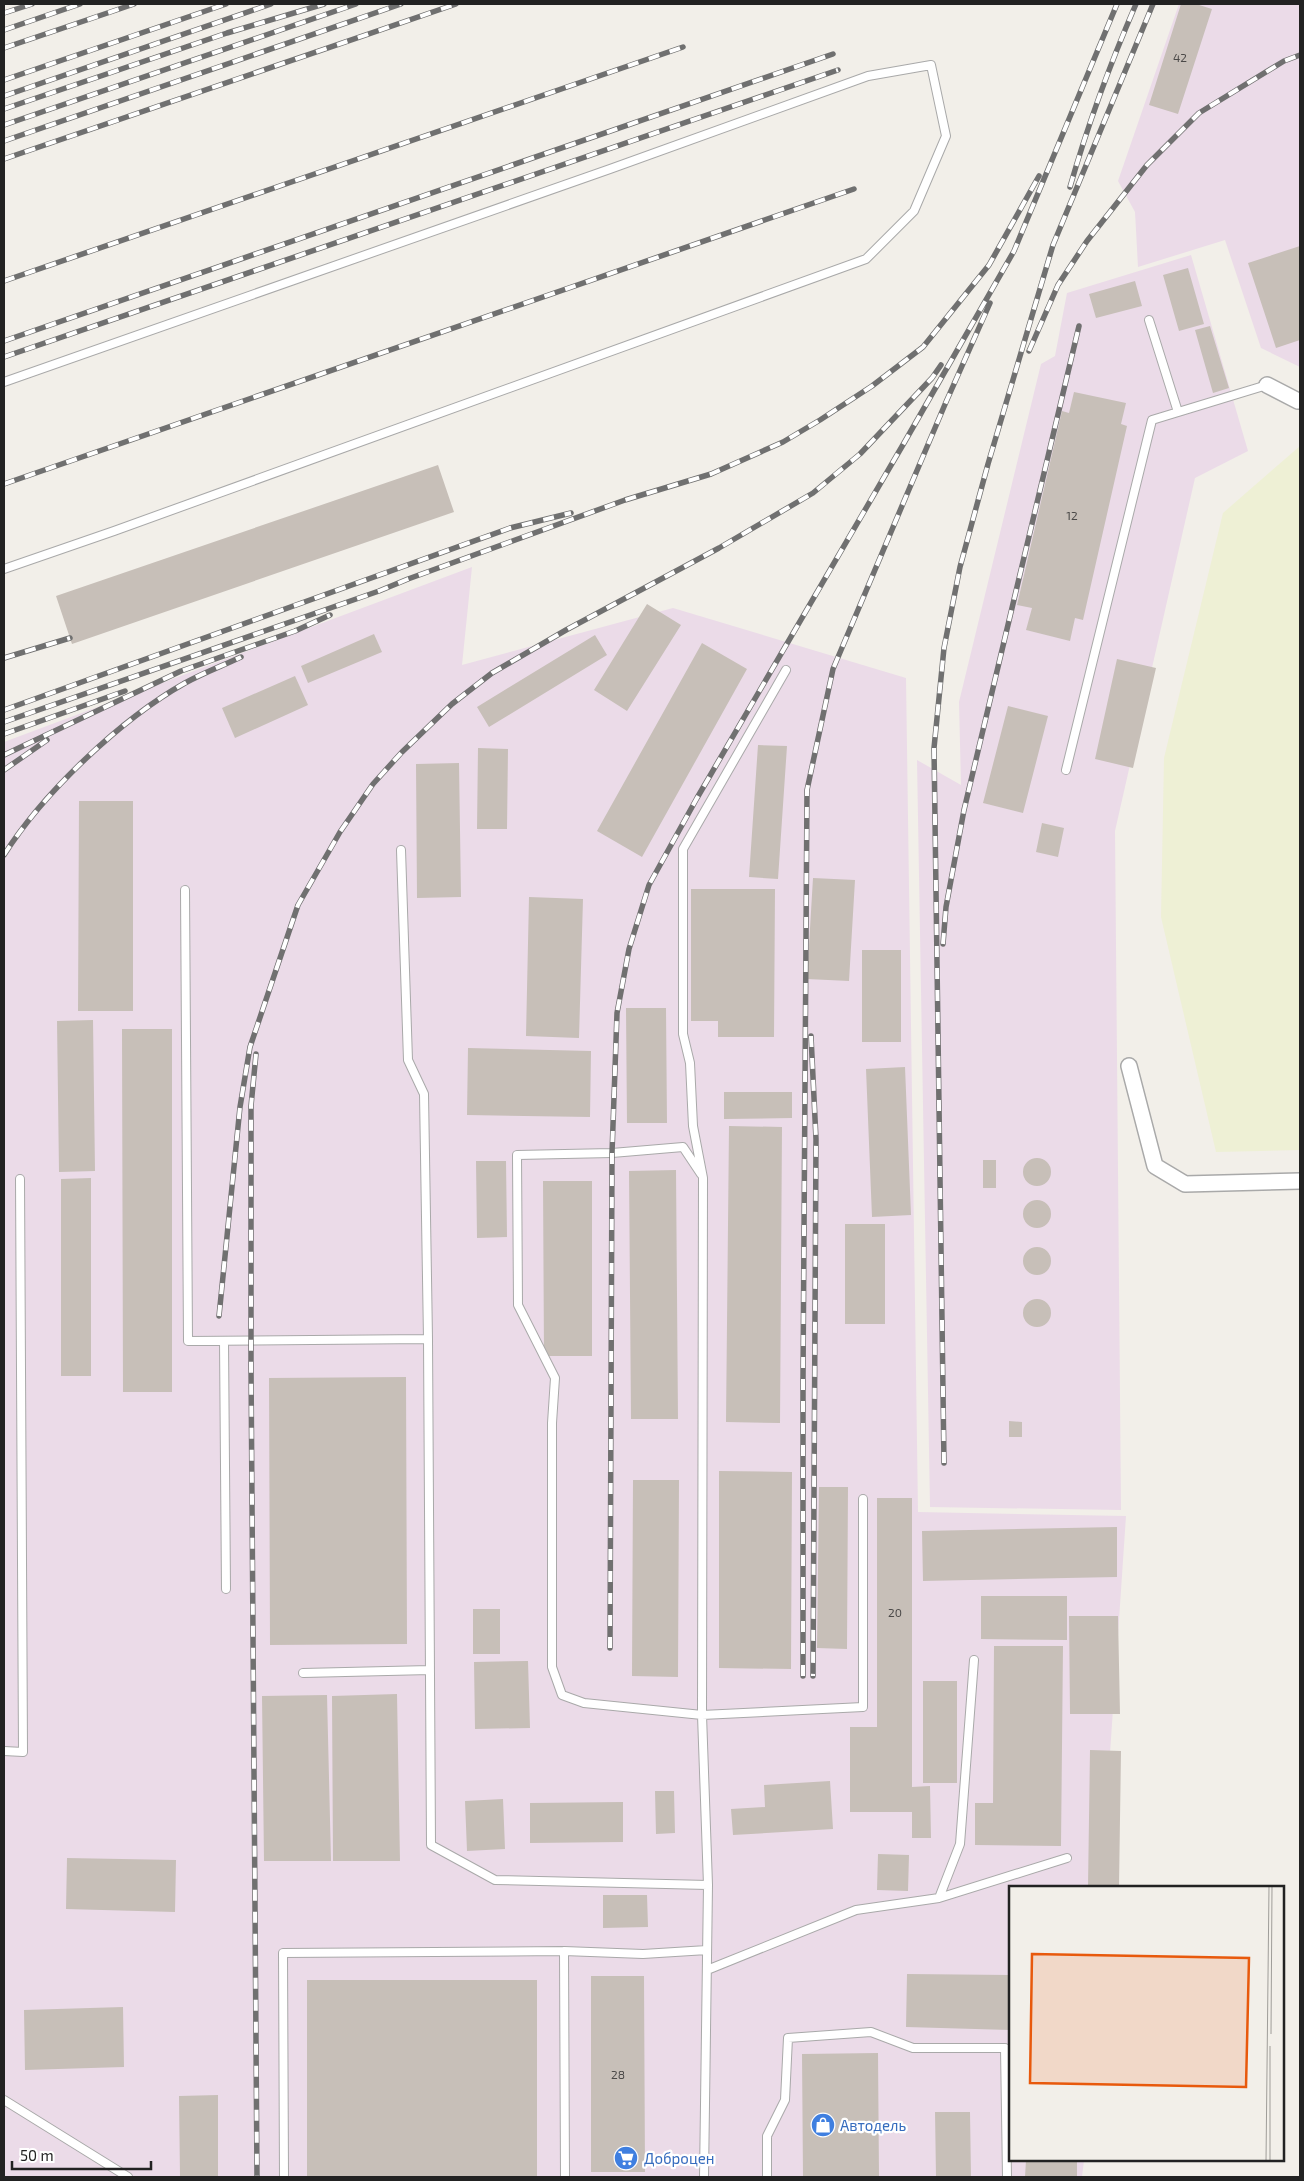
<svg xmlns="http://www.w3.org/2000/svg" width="1304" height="2181" viewBox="0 0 1304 2181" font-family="'Exo 2',sans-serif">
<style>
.industrial{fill:#ebdbe8}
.farmland{fill:#eef0d5}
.building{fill:#c7bfb8}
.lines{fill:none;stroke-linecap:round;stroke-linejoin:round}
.service-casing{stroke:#a9a9a9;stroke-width:10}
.minor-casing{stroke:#a9a9a9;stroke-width:18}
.service{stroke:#fff;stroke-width:8}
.minor{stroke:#fff;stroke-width:15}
.rail-casing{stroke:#707070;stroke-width:5.5}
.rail{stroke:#fff;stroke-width:4;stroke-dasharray:11;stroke-linecap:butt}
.labels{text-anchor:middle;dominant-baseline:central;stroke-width:4.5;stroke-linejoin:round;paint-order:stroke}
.number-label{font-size:12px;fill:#4b4948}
.shop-label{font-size:15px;fill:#366cbe;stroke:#fff;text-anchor:start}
.inset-road{fill:none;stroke:#9f9d99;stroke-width:1}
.view{fill:#e8590c;fill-opacity:0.15;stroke:#e8590c;stroke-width:2.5}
.inset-edge{fill:none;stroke:#222;stroke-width:2.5}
</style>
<rect width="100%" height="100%" fill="#f2efe9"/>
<path class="industrial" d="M1179,4h121v363l-39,-19 -36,-108 -87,27 -3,-55 -17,-31z
M1191,255l57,196 -53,27 -80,353 6,679 -191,-3 -13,-747 44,25 -2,-83 82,-338 14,-8 12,-63z
M472,567l-10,98 211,-57 233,70 12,834 208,4 -25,371h-91v273h74l-2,17h-1078v-1435z"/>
<path class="farmland" d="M1300,446v704l-84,2 -55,-235 3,-159 59,-245z"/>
<path class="building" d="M1181,4h15l16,5 -34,105 -29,-9z
M1300,246v94l-24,8 -28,-85z
M1188,268l16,56 -25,7 -16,-56z
M1135,281l7,25 -46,12 -7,-24z
M1210,326l19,62 -16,5 -18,-63z
M1074,392l52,11 -5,21 6,2 -44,194 -8,-2 -5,23 -44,-11 6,-22 -15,-3 45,-194 7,2z
M438,465l16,47 -382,132 -16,-48z
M647,604l34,21 -54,86 -33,-21z
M374,634l8,18 -74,31 -7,-17z
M595,635l12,20 -118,72 -12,-20z
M702,643l45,26 -105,188 -45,-26z
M1117,659l39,9 -23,100 -38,-9z
M295,676l13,29 -73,33 -13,-30z
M1008,706l40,10 -25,97 -40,-10z
M758,745l29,1 -9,133 -29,-2z
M478,748l30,1 -1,80h-30z
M459,763l2,134 -44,1 -1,-134z
M79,801h54v210h-55z
M1042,823l22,5 -6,29 -22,-5z
M813,878l42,2 -6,101 -42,-2z
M691,889h84l-1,148h-56v-16h-27z
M529,897l54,2 -4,139 -53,-2z
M862,950h39v92h-39z
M626,1008h40l1,115h-40z
M93,1020l2,151 -36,1 -2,-151z
M122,1029h50v363h-49z
M468,1048l123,3 -1,66 -123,-2z
M905,1067l6,148 -39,2 -6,-148z
M724,1092h68v26l-68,1z
M729,1126l53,1 -2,296 -54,-1z
M1023 1172a14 14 0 1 1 28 0a14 14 0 1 1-28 0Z
M983,1160h13v28h-13z
M476,1161h30l1,76 -30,1z
M676,1170l2,249h-47l-2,-248z
M91,1178v198h-30v-197z
M543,1181h49v175h-48z
M1023 1214a14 14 0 1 1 28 0a14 14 0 1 1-28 0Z
M845,1224h40v100h-40z
M1023 1261a14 14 0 1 1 28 0a14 14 0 1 1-28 0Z
M1023 1313a14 14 0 1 1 28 0a14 14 0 1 1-28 0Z
M406,1377l1,267 -137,1 -1,-267z
M1009,1421l13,1v15h-13z
M719,1471l73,1 -1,197 -72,-1z
M633,1480h46l-1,197 -46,-1z
M819,1487h29l-1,162 -30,-1z
M877,1498h35v289l18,-1 1,52h-19v-26h-62v-85h27z
M1117,1527v50l-194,4 -1,-50z
M981,1596h86v44l-86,-1z
M473,1609h27v45h-27z
M1069,1616h49l2,98h-50z
M994,1646h69l-2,200 -86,-1v-42h18z
M528,1661l2,67 -55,1 -1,-67z
M923,1681h34v102h-34z
M397,1694l3,167h-67l-1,-165z
M327,1695l4,166h-67l-2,-165z
M1090,1750l31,1 -2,136h-31z
M830,1781l3,48 -100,6 -2,-26 34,-2 -1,-22z
M655,1791h19l1,42 -19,1z
M503,1799l2,50 -38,2 -2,-50z
M623,1802v40l-93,1v-40z
M878,1854l31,1 -1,36 -31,-1z
M67,1858l109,2 -1,52 -109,-3z
M603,1895h44l1,32 -45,1z
M907,1974l103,1v55l-104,-3z
M591,1976h53l1,196h-54z
M307,1980h230v197h-230z
M123,2007l1,60 -99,3 -1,-60z
M878,2053l1,124h-76l-1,-123z
M218,2095v82h-38l-1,-81z
M935,2112h35l1,65h-35z
M1026,2160h51v17h-52z"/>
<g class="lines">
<g class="service-casing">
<path id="service" d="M1149,320l29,92
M4,382l606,-213 258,-93 63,-11 15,71 -32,75 -48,48 -752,272 -110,38
M786,670l-103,179v185l7,29 3,63 10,52 -1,537 161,-8v-208
M1066,770l86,-350 115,-35
M401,850l7,210 16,34 4,245 3,506 64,35 213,5 -4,292
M185,890l3,451 240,-2
M701,1174l-18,-27 -71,6 -95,2 1,150 37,73 -3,45v244l10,28 22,8 118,12 6,170
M224,1341l2,248
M303,1673l127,-3
M4,1751l19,1 -3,-573
M939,1898l128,-40
M564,1951l79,3 64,-4
M707,1970l149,-60 83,-12 21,-54 14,-184
M4,2100l124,77
M284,2177l-1,-224 281,-2 1,226
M767,2177v-41l18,-36 3,-62 83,-6 42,16h92l2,129"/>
</g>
<g class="minor-casing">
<path id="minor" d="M1267,385l31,16h2
M1129,1066l26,100 30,18 115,-3"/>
</g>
<use href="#service" class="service"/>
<use href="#minor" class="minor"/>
<g class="rail-casing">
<path id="rail" d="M4,13l28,-9
M4,30l76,-26
M4,48l130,-44
M4,80l222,-76
M4,96l267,-92
M4,109l223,-76 97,-29
M4,125l352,-121
M4,141l397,-137
M4,159l452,-155
M1070,187c18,-63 40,-123 66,-183
M4,281l679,-234
M4,341l829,-287
M1029,351l29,-66 29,-44 60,-76 52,-52 85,-52 16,-6
M4,357l834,-287
M4,484l850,-295
M4,658l66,-20
M4,710l506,-182 61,-15
M4,722l375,-131 29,-12 217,-79 86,-26 72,-32 37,-22 52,-34 51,-39 66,-82 50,-89
M4,734l121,-43
M4,755l177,-84 114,-40 35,-16
M4,770l43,-30
M4,855c39,-62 117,-136 181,-172 18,-10 37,-17 56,-26
M943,944l3,-37 18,-97 115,-484
M811,1036l5,103 -3,537
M256,1054l-5,52v260l6,811
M219,1316l21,-209 10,-60 48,-142 42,-73 33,-48 29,-32 50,-48 40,-31 74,-43 153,-82 94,-55 47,-39 72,-76 9,-13
M944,1463l-10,-715 10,-100 16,-81 28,-103 65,-219 100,-241
M610,1648l2,-495 5,-140 12,-64 20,-64 48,-87 207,-355 110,-192 103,-247
M803,1676v-296l4,-590 26,-121 113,-267 44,-99"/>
</g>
<use href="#rail" class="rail"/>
</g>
<defs>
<g id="shop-disc" transform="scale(1.25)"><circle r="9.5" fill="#3f7fe0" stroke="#fff"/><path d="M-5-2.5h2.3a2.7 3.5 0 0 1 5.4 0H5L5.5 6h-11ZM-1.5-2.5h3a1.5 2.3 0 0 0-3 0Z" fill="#fff"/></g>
<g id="supermarket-disc" transform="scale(1.25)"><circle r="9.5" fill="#3f7fe0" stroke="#fff"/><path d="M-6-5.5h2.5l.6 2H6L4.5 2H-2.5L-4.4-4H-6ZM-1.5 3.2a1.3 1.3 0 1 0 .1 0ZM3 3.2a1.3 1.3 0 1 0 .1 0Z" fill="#fff"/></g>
</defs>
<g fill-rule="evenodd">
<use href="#shop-disc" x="823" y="2125"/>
<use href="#supermarket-disc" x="626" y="2158"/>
</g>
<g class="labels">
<g class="number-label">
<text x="1180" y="57">42</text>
<text x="1072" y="515">12</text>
<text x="895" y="1612">20</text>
<text x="618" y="2074">28</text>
</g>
<g class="shop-label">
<text x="840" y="2125">Автодель</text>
<text x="644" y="2158">Доброцен</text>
</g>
</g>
<g transform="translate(1009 1886)">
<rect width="275" height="275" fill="#f2efe9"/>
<path class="inset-road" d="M262,148l1,-148M257,275l3,-275M261,275v-115"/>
<path class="view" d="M23,68l217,4 -3,129 -216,-4z"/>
<rect width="275" height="275" class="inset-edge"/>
</g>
<rect width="1304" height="2181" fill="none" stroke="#222222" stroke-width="10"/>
<path d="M12 2161v8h139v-8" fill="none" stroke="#222222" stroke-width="2.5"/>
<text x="20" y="2161" font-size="15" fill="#222222" stroke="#ffffff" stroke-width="4" paint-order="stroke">50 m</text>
</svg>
